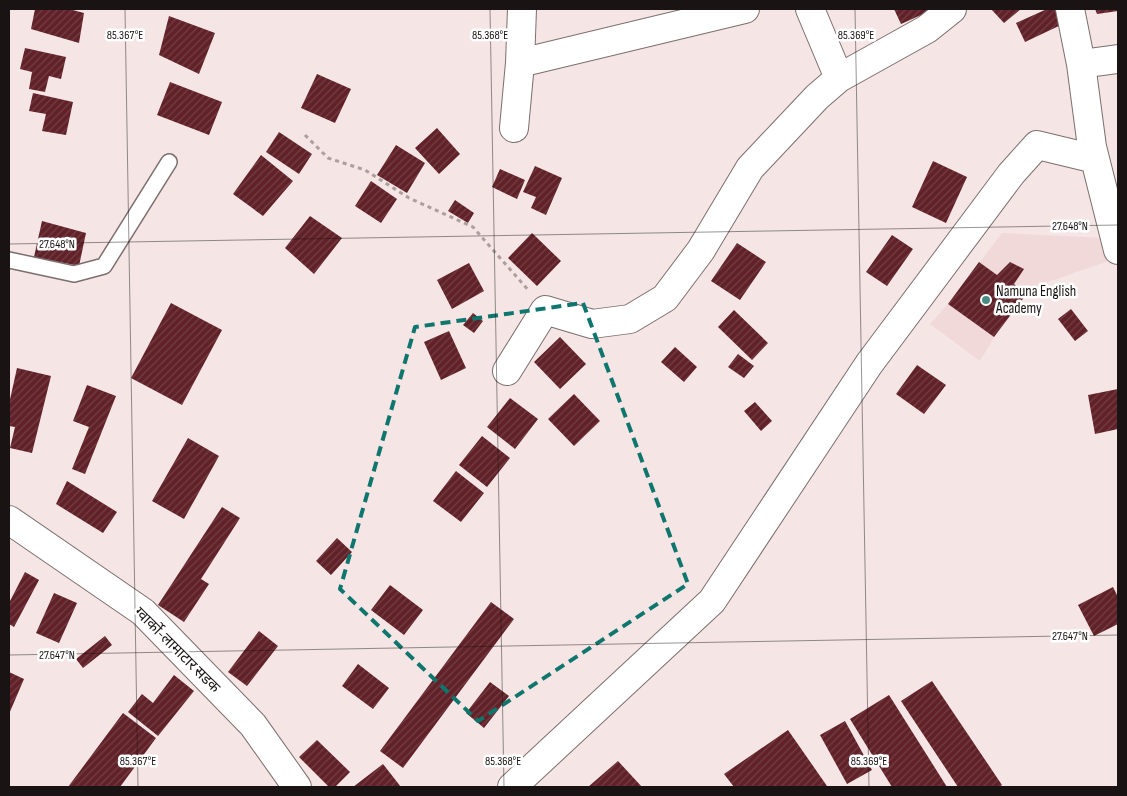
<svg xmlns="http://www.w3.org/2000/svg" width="1127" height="796" viewBox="0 0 1127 796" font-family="'Sofia Sans Condensed','Noto Sans Devanagari',sans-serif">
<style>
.built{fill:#f1d8d9}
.building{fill:url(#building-hatch)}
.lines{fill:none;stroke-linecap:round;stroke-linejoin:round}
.service-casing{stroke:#7d6f6f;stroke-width:18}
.minor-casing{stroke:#7d6f6f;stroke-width:30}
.secondary-casing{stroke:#7d6f6f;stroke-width:30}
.path{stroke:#ac9f9f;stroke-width:3;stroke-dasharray:4 4;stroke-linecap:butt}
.service{stroke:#fff;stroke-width:15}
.minor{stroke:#fff;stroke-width:28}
.secondary{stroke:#fff;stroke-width:28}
.marked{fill:none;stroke:#0f766e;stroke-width:4;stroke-dasharray:10 6;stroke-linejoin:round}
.ticks{fill:none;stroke:#191313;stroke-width:1;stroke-opacity:0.45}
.poi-dot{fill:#488c82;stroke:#fff;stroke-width:2}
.labels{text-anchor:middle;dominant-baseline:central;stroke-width:5;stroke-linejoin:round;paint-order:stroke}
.poi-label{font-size:15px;fill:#191313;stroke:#fff;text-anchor:start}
.street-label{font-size:15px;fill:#191313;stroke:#fff}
.ticks-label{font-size:12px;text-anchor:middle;fill:#191313;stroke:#fff;stroke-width:5;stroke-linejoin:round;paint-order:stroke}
</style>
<defs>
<pattern id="building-hatch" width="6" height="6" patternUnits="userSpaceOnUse" patternTransform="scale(1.25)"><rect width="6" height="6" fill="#612128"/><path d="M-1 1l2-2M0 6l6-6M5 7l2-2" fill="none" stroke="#733f45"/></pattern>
</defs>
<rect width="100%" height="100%" fill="#f5e5e5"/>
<path class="built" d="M1002,233l103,5 3,23 -68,24 -15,11 -31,41 -14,24 -50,-37 18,-20z"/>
<path class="building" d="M35,9h34l15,4 -5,30 -48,-14z
M894,9h35l1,2 -29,13z
M991,9h30l-17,14z
M1047,9h9l7,15 -38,18 -9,-19z
M1095,9h23v2l-21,3z
M169,16l46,17 -16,41 -40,-19z
M25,48l41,9 -5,22 -12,-3 -4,16 -16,-3 3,-17 -12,-3z
M317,74l34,15 -16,34 -34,-15z
M170,82l52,20 -13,33 -52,-20z
M33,93l40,9 -7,33 -24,-4 4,-17 -17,-3z
M437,128l23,26 -21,20 -24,-26z
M279,132l33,22 -13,20 -33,-22z
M396,145l29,18 -18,30 -30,-18z
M261,155l32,26 -30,35 -30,-22z
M933,161l34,16 -21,46 -34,-16z
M535,166l27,12 -16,37 -15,-7 5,-11 -13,-5z
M500,169l25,11 -8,19 -25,-12z
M371,181l26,18 -16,24 -26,-17z
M455,200l19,13 -6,10 -20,-12z
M310,216l32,22 -28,36 -29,-26z
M42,221l44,12 -7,33 -45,-9z
M532,233l29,28 -24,25 -29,-28z
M892,235l21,14 -26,37 -21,-14z
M737,243l29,19 -26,38 -29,-19z
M979,262l18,13 13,-13 14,7 -10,15 11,12 -31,41 -46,-33z
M469,263l15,28 -32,18 -15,-29z
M171,303l51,27 -40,75 -51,-27z
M1071,309l17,22 -13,10 -17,-22z
M734,310l34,33 -16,17 -34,-33z
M473,313l10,8 -9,12 -11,-8z
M449,331l17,37 -25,12 -17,-38z
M560,337l26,27 -26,25 -26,-27z
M675,347l22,20 -13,15 -23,-20z
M738,354l16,12 -10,12 -16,-11z
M917,365l29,20 -22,29 -28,-20z
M17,368l34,8 -19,77 -22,-5 5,-21 -6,-1v-22z
M87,385l29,11 -31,78 -13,-5 17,-42 -16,-6z
M1118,389v40l-23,5 -7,-39z
M574,394l26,27 -26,25 -26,-27z
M510,398l28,21 -23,30 -28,-22z
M755,402l17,19 -11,10 -17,-20z
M482,436l28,22 -23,29 -28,-22z
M188,438l31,18 -35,63 -32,-18z
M456,471l28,22 -23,29 -28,-21z
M67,481l50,31 -14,21 -47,-29z
M222,507l18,11 -39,61 8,5 -25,38 -26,-17z
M337,538l15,14 -21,23 -15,-14z
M25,572l14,8 -25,47 -5,-3v-21z
M390,585l33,25 -19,25 -33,-25z
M1113,587l5,10v27l-24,12 -16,-31z
M54,593l23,10 -18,40 -23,-10z
M491,602l23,17 -111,149 -23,-17z
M259,631l19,15 -31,40 -19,-14z
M105,636l7,9 -29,23 -7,-9z
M358,664l31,24 -16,21 -31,-23z
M9,672l15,7 -15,35z
M174,675l20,16 -36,45 -30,-24 14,-18 11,9z
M932,681l70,104 -3,2h-41l-57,-86z
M490,682l19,14 -25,32 -18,-15z
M889,695l58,92h-55l-42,-68z
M123,713l33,25 -36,49h-52z
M845,721l27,49 -25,14 -27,-49z
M788,730l39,56 -2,1h-91l-10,-13z
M317,740l33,32 -15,15h-6l-30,-30z
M618,761l24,26h-54z
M383,764l18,23h-48z"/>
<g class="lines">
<g class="service-casing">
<path id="service" d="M9,260l65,14 30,-8 65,-104"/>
</g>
<g class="minor-casing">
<path id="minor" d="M810,9l29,69
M1070,9l11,55 11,83 26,103
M520,63l225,-54
M1081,64l37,-5
M514,128l6,-65 2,-54
M507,371l38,-61 47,14 38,-5 35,-21 36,-48 49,-82 67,-71 22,-19 88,-49 25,-20
M512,787l200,-186 157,-237 142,-190 26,-29 58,14"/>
</g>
<g class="secondary-casing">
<path id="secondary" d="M9,520l134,92 110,113 44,62"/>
</g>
<path class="path" d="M305,135l23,23 37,12 44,28 64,29 56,64"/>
<use href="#service" class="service"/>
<use href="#minor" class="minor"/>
<use href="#secondary" class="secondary"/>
</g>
<path class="marked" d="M583,303l105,281 -210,137 -138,-132 75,-262z"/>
<path class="ticks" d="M125,9l13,778M490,9l14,778M855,9l14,778M9,244l1109,-19M9,655l1109,-20"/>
<circle class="poi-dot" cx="986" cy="300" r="5"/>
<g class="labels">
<g class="poi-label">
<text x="996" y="291">Namuna English<tspan x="996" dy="17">Academy</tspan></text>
</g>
<g class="street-label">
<text transform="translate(177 650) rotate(45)">ग्वार्को-लामाटार सडक</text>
</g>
</g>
<g class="ticks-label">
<text x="125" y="39">85.367°E</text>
<text x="490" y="39">85.368°E</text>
<text x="856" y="39">85.369°E</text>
<text x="1070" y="230">27.648°N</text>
<text x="57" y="248">27.648°N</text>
<text x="1070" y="640">27.647°N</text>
<text x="57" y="659">27.647°N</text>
<text x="138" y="765">85.367°E</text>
<text x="503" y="765">85.368°E</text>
<text x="869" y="765">85.369°E</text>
</g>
<rect width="1127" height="796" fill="none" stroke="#191313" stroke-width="20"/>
</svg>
